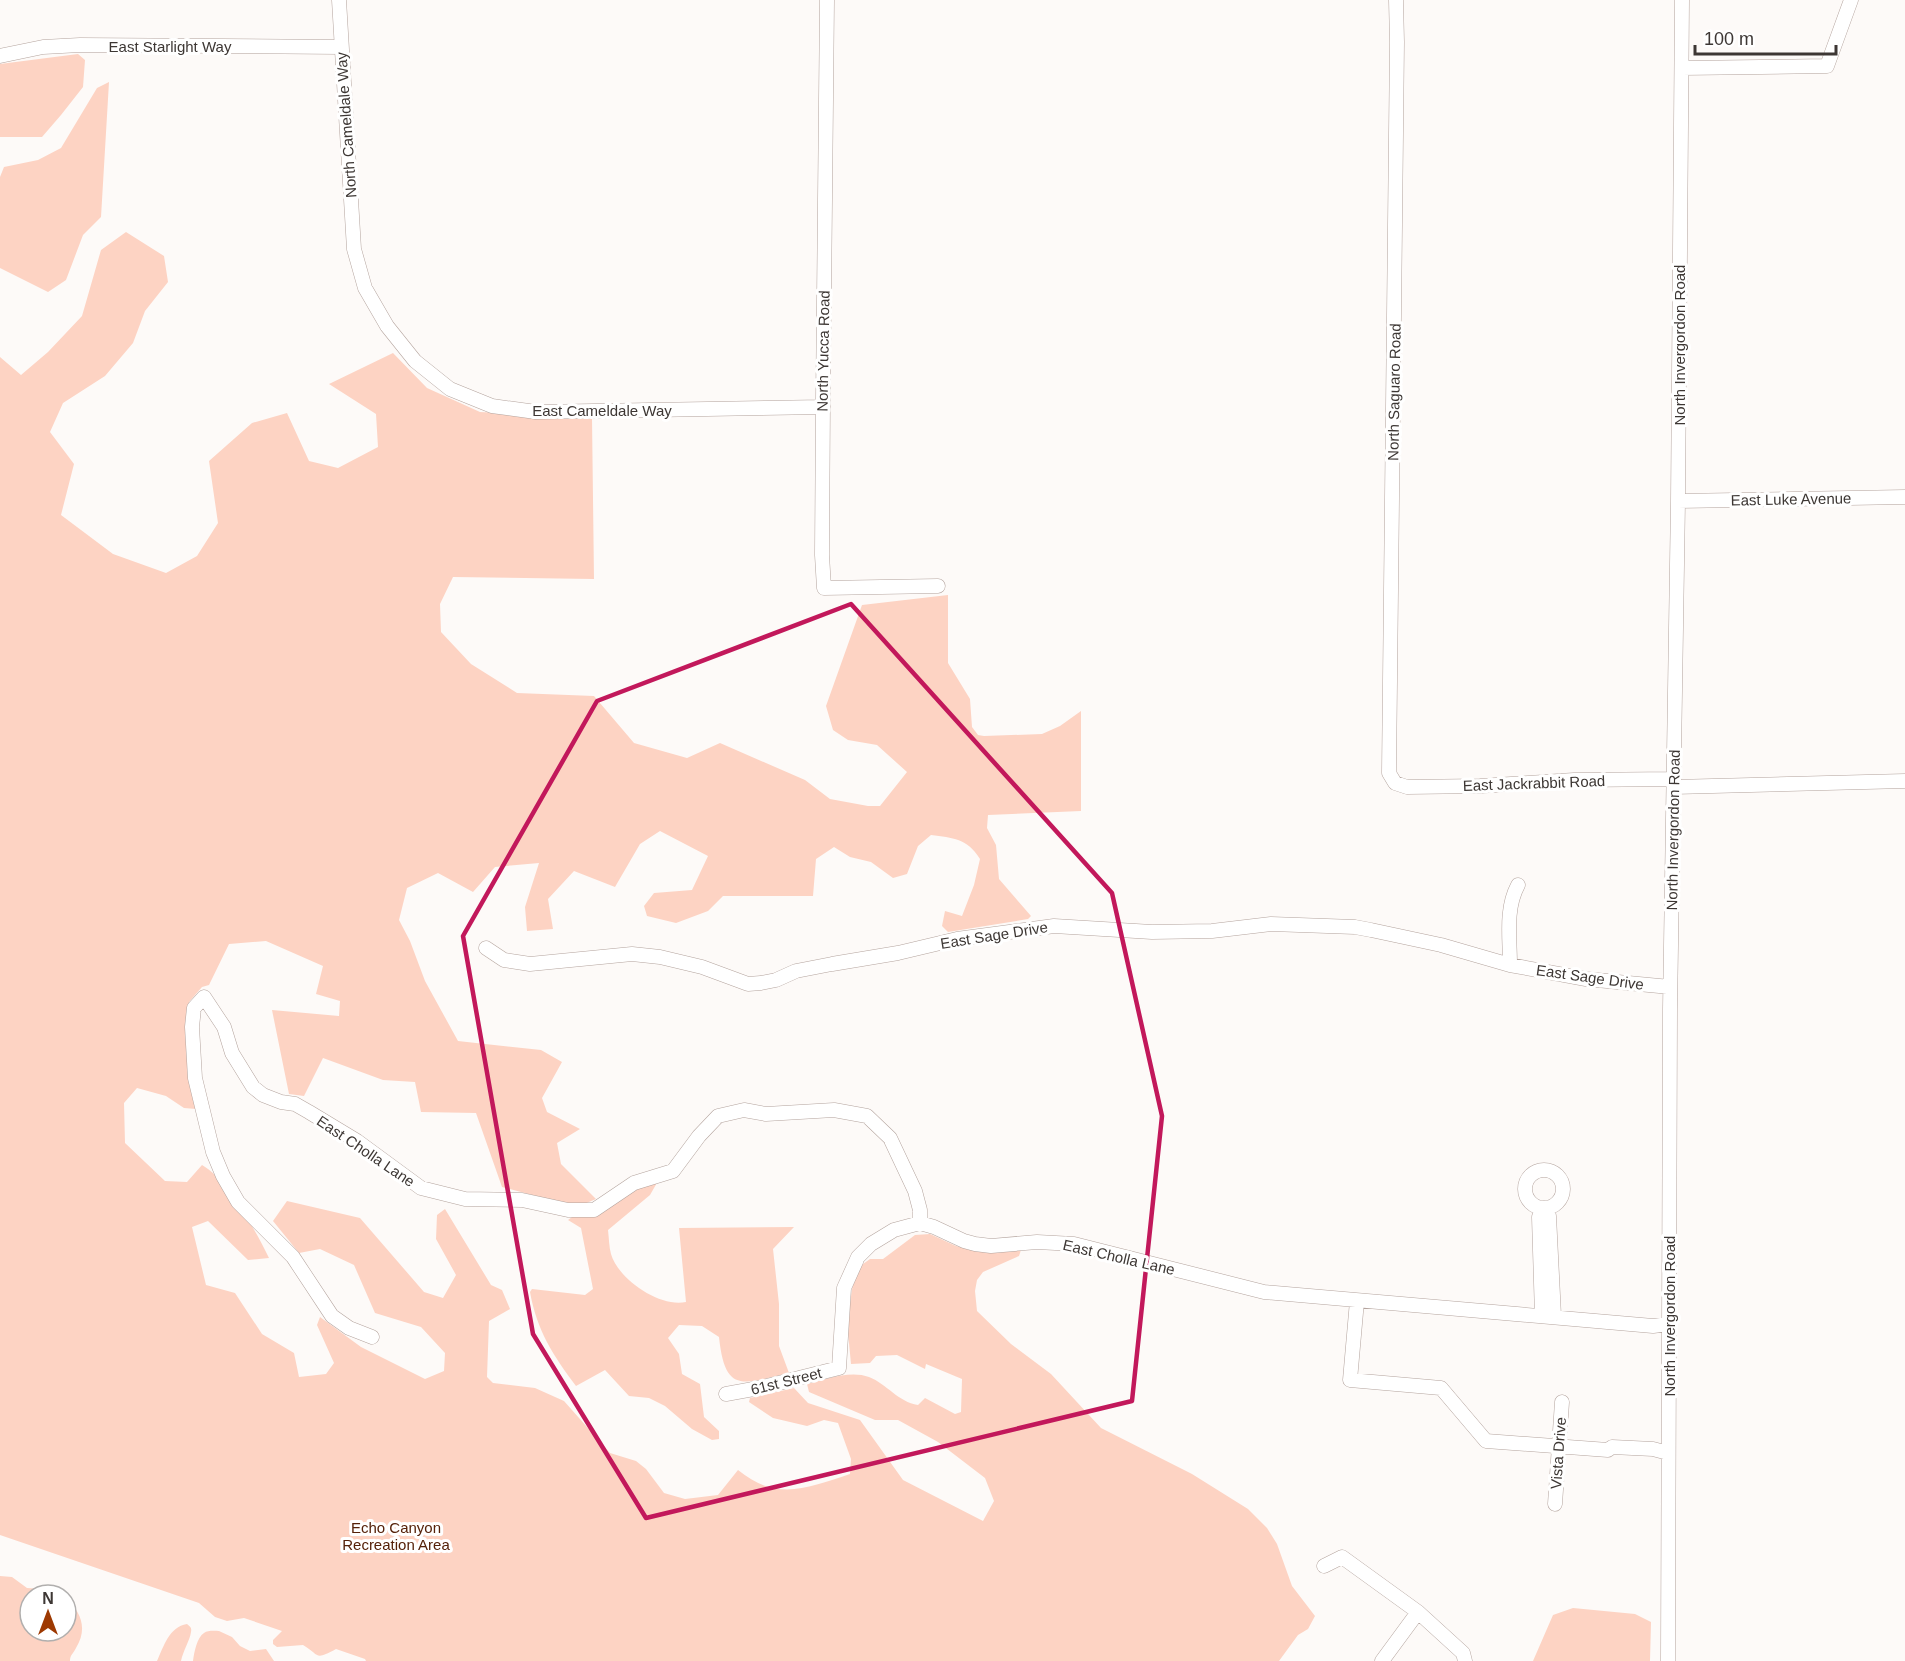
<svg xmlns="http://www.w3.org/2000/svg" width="1905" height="1661" viewBox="0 0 1905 1661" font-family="Helvetica,sans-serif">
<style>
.green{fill:#fdd3c3}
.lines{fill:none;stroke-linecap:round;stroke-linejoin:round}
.minor-casing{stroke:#b4a49e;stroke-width:15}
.minor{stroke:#fff;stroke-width:14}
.marked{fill:none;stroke:#c2185b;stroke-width:4.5;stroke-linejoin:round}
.labels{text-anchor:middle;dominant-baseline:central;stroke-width:6;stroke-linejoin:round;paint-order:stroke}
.street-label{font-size:15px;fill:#3d3734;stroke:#fff}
.park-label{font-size:15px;fill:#552109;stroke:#fff}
</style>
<rect width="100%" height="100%" fill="#fdfaf8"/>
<path class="green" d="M78,54l7,6 -2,27 -22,28 -19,22h-42v-73z
M109,82l-8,135 -18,18 -17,45 -18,12 -48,-24v-91l4,-10 34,-7 23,-12 36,-60z
M126,232l38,24 4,26 -23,29 -12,32 -28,33 -42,27 -13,29 24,32 -13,51 52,39 53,19 31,-17 21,-33 -9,-62 43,-38 35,-10 22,48 29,7 40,-21 -2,-33 -47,-30 64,-31 34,35 53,24 112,6 2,161 -141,-2 -13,27 1,28 30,32 46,29 77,3 40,47 53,15 33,-15 85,37 25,19 38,7h12l27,-34 -30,-27 -29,-5 -15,-10 -7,-24 36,-101 86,-10v68l22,36 2,28 6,8 6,1 58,-2 18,-8 21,-15v100l-93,4 -1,13 9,17 3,34 32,37 -3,3 -80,13 -6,-6 3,-15 17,5 12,-31 6,-26c-13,-21 -27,-21 -49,-24l-13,11 -11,28 -14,4 -22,-16 -21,-5 -16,-10 -18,12 -3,37h-90l-15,15 -32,12 -29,-7 -3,-10 10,-13 38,-3 16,-34 -48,-25 -20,13 -25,43 -41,-16 -26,28 5,30 -26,2 -2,-24 14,-44 -44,4 -22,25 -35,-19 -31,15 -8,32 11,21 15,40 33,60 83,9 21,12 -20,36 5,14 33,17 -23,14 4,21 35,35 -19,8 -75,-20 -26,-74 -55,-1 -6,-30 -32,-2 -60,-22 -19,38 -15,-2 -17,-84 67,6 1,-15 -24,-7 7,-28 -57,-25 -37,3 -20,41 -7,2 -13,15 -1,29 8,78 -12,-1 -18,-12 -29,-8 -13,15 1,40 40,38 22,1 15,-17c25,14 54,66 67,93l-21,2 -40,-39 -16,6 14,58 29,8 27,41 32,19 5,24 27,-3 8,-11 -17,-38 3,-8 41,30 64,32 19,-8 1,-18 -24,-26 -46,-14 -21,-48 -34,-16 -21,4 -26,-32 14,-20 73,17 64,74 19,6 13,-23 -20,-36 1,-24 8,-6 46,76 11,5 8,19 -21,12 -2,56 6,6 42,5 29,13 46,52 26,8 10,8 18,24 21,6 33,-4 20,-25c39,32 69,18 112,4l1,-15 -13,-36 -14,-3 -17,6 -34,-8 -24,-16 1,-4 44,-10 14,15 52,17 43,60 80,41 11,-20 -9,-23 -47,-36 -40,-22h-23l-66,-28 -2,-8c18,-5 44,-14 62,-7 18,7 29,25 49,28l7,-7 30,16 6,-2 1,-33 -36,-15 -1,5 -28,-14 -21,1 -6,7 -19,1 -4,-42 7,-45 9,-13 7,-5h13l32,-24 15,-1 26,12 22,5 24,1 19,-2 -2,6 -36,16 -6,8 -2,11 2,20 34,33 40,30 50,54 91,46 56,35 19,19 10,16 15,42 23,30 -7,13 -10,6 -19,26h-913l-1,-2 -29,-10c-22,12 -16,6 -33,-4l-26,2 -4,-3v-4l9,-9 -38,-13 -17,3 -12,-4 -16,-14 -199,-68v-1178l21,18 27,-23 34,-36 19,-66z
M658,1181l-8,14 -42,35c1,8 1,17 3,24 7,25 49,54 75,48l-7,-74 115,-1 -21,22 6,55v42l10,27c-47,11 -64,21 -70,-36l-17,-11 -23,-1 -11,13 11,16 3,20 18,10 4,33 15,14v8l-7,1 -20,-11 -27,-23 -16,-8 -20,-2 -24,-26 -29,16c-23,-31 -39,-55 -46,-94l2,-3 53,6 8,-6 -12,-61 -13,-8 4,-3 21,-1 40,-28z
M0,1576l12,1 15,11 18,1 19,6h-34v36h36v-34c15,16 22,31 10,51 -3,6 -6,7 -6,13h-70z
M1573,1608l62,6 16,8 -1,39h-117l20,-46z
M187,1624c3,3 5,3 4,8 -1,8 -8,19 -10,29h-24c7,-15 12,-34 30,-37z
M219,1631l13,6 8,9 10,5 16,-2 8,12h-81c1,-8 4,-24 11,-28 4,-3 11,-2 15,-2z"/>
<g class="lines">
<g class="minor-casing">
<path id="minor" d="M339,0l15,249 11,39 22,38 28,35 35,28 42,17 44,6 287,-5
M827,0l-4,400 -1,155 2,33 114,-2
M1396,0l1,42 -8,731 6,10 12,4 73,-1 94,-6 100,-1
M0,56l43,-9 37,-2 261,2
M1682,68l145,-2 24,-66
M1678,501l227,-4
M1674,787l231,-6
M486,948l18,12 26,4 102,-10 28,3 42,10 46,17 13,-1 15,-3 20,-9 36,-7 66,-11 59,-14 97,-13 98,6 60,-1 59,-7 84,3 16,3 70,15 69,20 76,14 84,8
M1510,965c0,-27 -5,-56 8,-80
M1525 1189a19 19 0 1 1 38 0a19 19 0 1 1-38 0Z
M1357,1301l-7,79 91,8 45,53 122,9 4,-3 41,2 15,4
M1542,1315l-3,-98 5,-9 5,8 5,100
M372,1337l-23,-9 -17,-12 -39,-59 -55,-55 -15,-26 -10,-24 -18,-74 -3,-51 2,-19 10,-11 20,30 8,26 21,34 10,8 18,7 14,2 14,8 48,29 64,47 44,11 57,1 46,10h26l40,-27 39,-12 26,-35 19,-20 26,-6 22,4 68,-4 33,6 23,22 25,53 5,19v13
M726,1394l33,-6 80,-20 5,-80 14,-31 13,-13 23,-14 26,-7 14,4 30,14 11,3 16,2 46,-4 37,2 190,48 389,34 16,-2
M1555,1504l7,-102
M1324,1566l18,-9 76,55 45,41 2,8
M1382,1661l36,-49
M1668,1661l2,-652 8,-508 4,-501"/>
</g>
<use href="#minor" class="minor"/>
</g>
<path class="marked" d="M851,604l261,289 50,223 -30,285 -486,117 -113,-184 -70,-398 134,-235z"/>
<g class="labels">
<g class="street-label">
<text x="170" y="46">East Starlight Way</text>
<text transform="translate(346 125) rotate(-94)">North Cameldale Way</text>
<text transform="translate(1679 345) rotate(-90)">North Invergordon Road</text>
<text transform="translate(823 351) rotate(-89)">North Yucca Road</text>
<text transform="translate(1394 392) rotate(-89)">North Saguaro Road</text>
<text x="602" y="410">East Cameldale Way</text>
<text transform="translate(1791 499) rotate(-1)">East Luke Avenue</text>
<text transform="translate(1534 783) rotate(-2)">East Jackrabbit Road</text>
<text transform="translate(1673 830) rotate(-89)">North Invergordon Road</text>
<text transform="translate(994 935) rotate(-9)">East Sage Drive</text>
<text transform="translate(1590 977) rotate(8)">East Sage Drive</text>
<text transform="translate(366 1151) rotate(34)">East Cholla Lane</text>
<text transform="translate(1119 1257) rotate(13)">East Cholla Lane</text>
<text transform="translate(1669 1316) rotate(-90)">North Invergordon Road</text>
<text transform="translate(786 1381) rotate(-14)">61st Street</text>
<text transform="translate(1558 1453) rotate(-86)">Vista Drive</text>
</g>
<g class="park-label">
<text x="396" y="1527">Echo Canyon<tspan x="396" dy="17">Recreation Area</tspan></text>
</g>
</g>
<g transform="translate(48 1613)"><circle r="28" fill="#ffffff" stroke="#b1afae" stroke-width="1.5"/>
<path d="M0-4.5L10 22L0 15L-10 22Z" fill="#9d3902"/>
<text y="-9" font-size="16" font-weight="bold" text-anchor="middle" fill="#3d3734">N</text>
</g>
<path d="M1695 45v9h141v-9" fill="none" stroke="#3d3734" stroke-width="3"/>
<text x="1704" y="45" font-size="18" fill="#3d3734" stroke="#ffffff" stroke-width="4.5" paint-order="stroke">100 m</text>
</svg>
